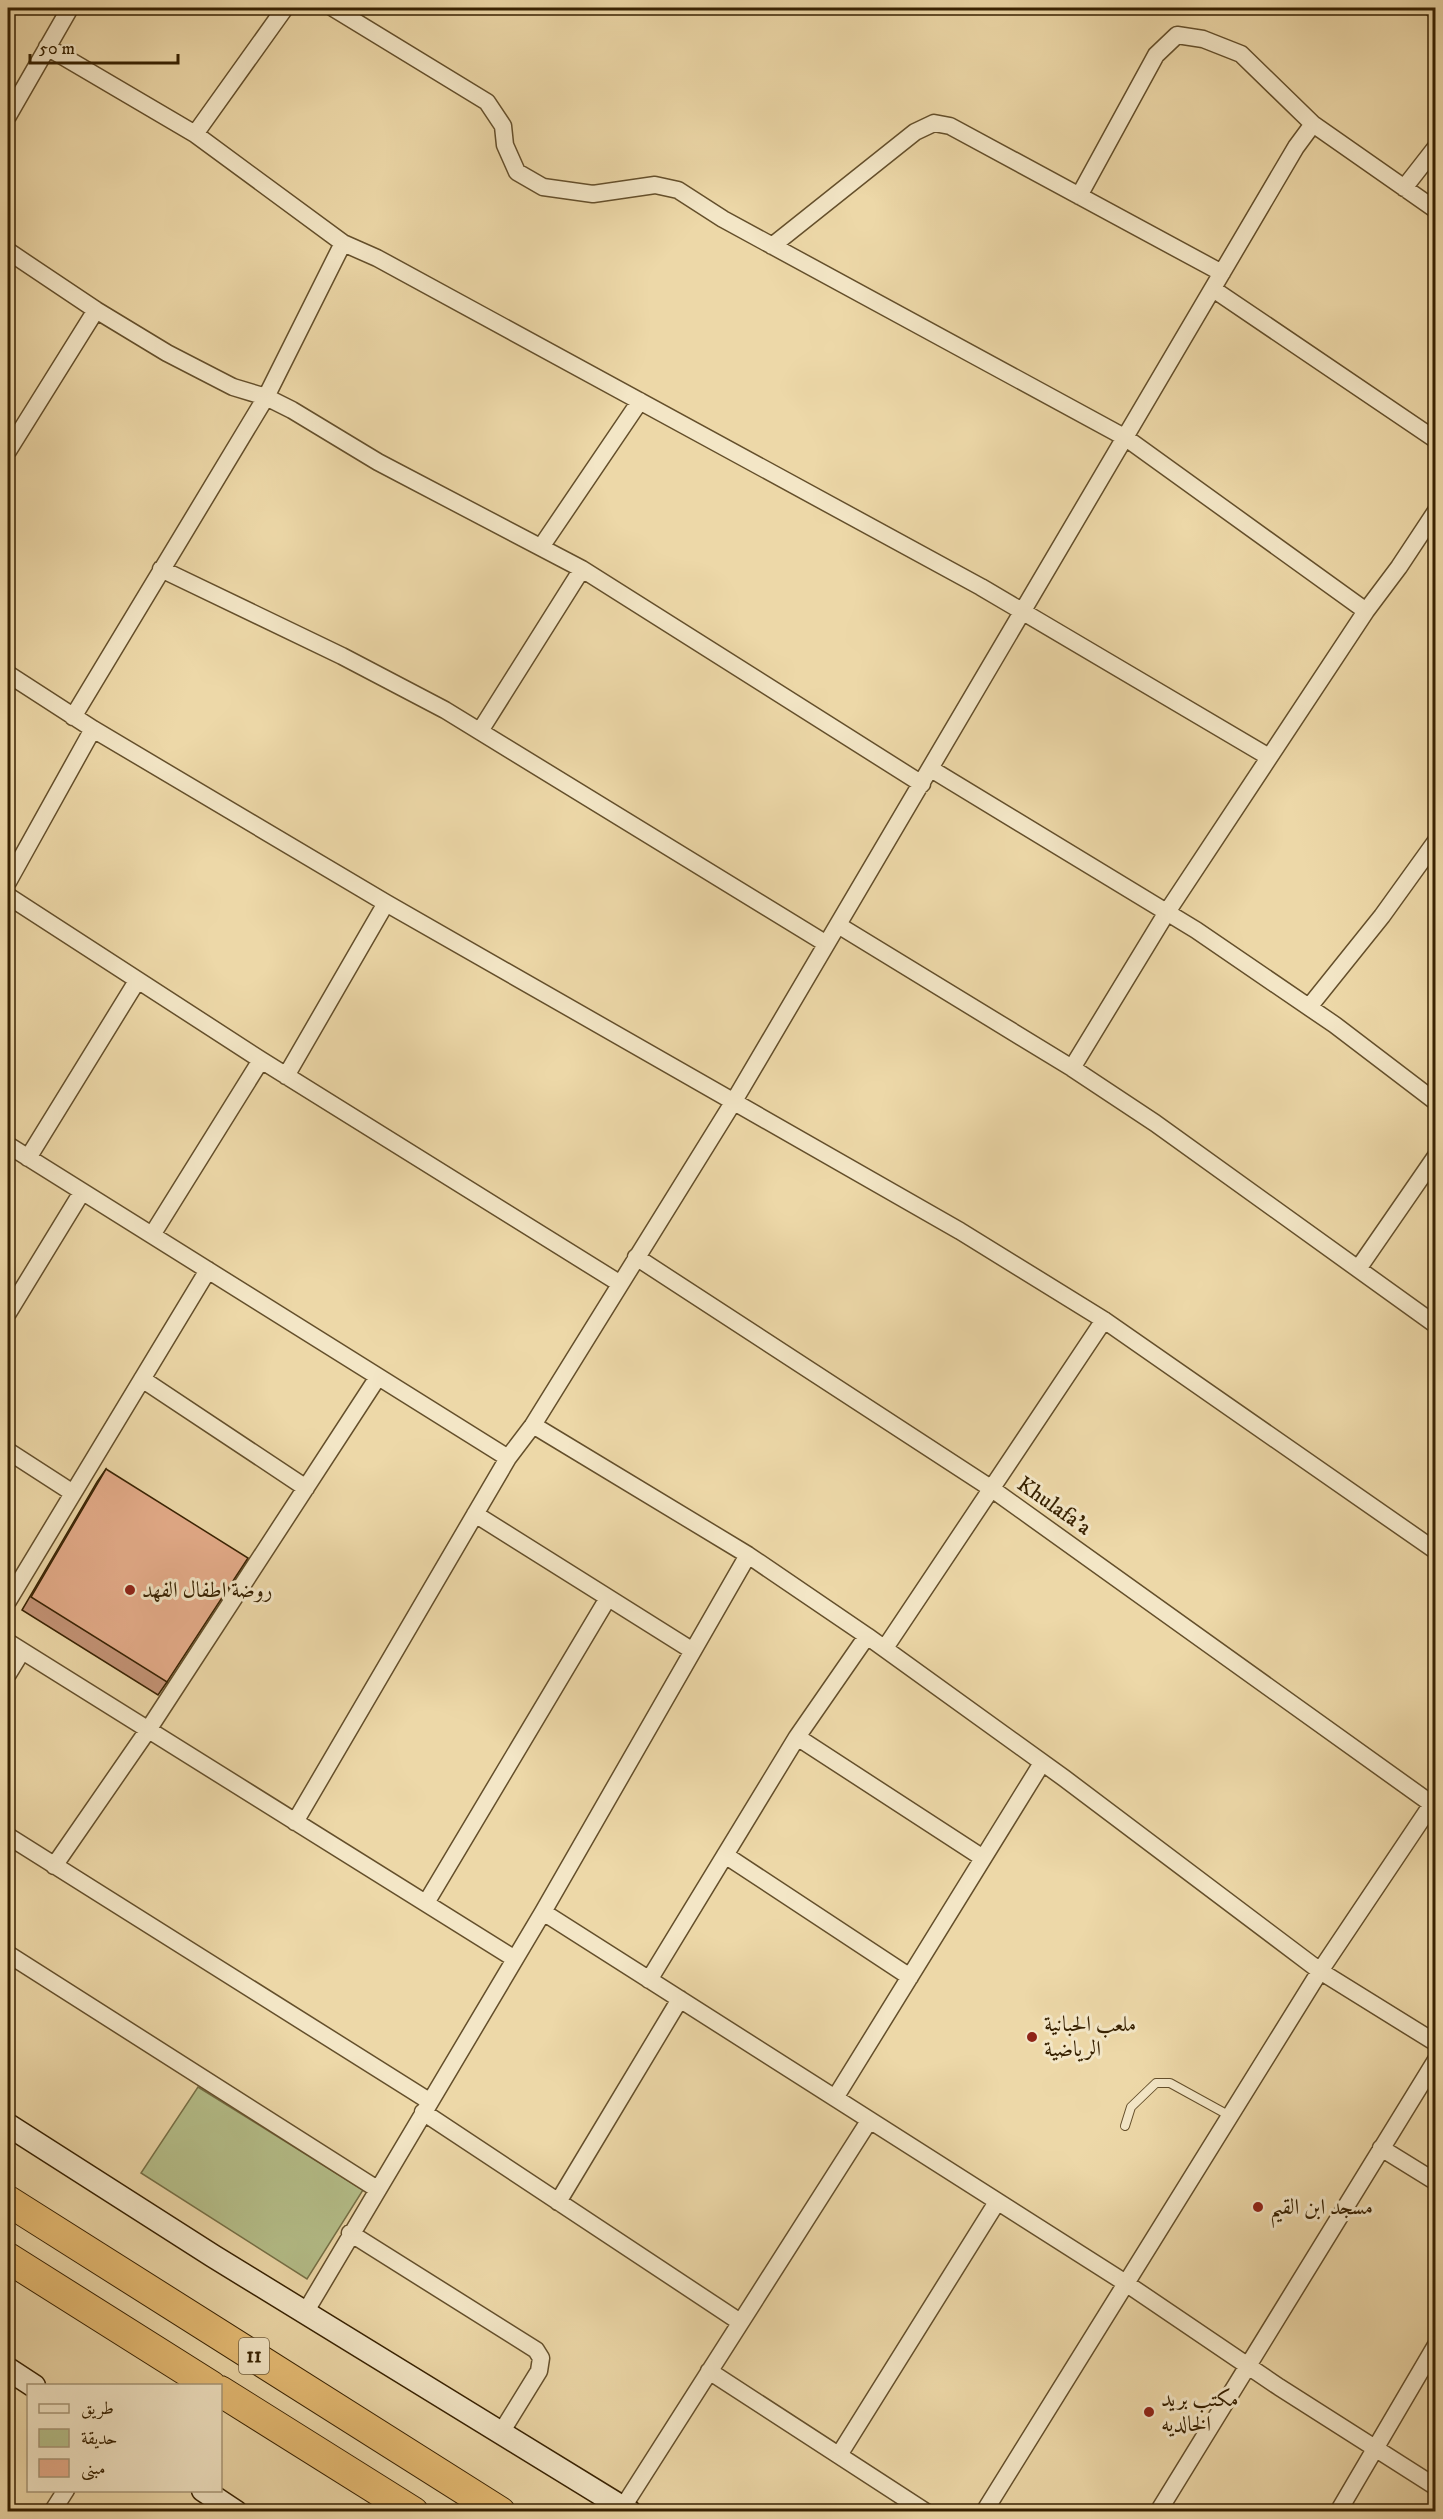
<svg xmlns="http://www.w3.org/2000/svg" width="1443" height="2519" viewBox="0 0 1443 2519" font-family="'IM FELL DW Pica',Amiri,serif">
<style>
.green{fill:#b5bf8a;stroke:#767046;stroke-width:1.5}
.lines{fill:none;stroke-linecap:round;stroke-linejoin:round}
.lane-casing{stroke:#644f2b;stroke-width:10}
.street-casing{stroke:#644f2b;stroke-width:19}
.secondary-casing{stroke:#372101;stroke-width:25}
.highway-casing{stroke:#372101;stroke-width:32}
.lane{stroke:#f3e6c6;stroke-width:8}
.street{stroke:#f3e6c6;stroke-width:16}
.secondary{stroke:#f3e6c6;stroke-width:22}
.highway{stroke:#e6bc74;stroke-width:30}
.wall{fill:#c59477;stroke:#372101;stroke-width:1.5}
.building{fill:#e5ac8a;stroke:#372101;stroke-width:1.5}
.poi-dot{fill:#8f2418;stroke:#f3e6c6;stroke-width:2}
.labels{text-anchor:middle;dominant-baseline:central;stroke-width:6;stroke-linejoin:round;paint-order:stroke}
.shield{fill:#f3e6c6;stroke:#6f5c3c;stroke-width:1.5}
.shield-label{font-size:21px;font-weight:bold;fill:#372101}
.street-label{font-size:22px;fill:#372101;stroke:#f3e6c6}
.poi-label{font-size:22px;fill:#372101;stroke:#f3e6c6;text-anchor:start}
</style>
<rect width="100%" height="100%" fill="#edd8a8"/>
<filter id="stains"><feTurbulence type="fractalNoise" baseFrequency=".00333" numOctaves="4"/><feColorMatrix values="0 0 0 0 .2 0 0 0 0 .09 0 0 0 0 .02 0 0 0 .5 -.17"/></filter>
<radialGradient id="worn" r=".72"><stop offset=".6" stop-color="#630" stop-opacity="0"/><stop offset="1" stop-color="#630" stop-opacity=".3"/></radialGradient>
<path class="green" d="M198,2087l165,103 -56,89 -166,-106z"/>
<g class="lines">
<g class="lane-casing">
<path id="lane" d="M1125,2126l6,-19 25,-24h14l60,33"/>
</g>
<g class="street-casing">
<path id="street" d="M333,8l154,94 16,24 2,19 12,27 26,15 50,7 62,-9 23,5 45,29 403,219 240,173
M1432,8l4,2
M47,47l148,87 148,109
M8,116l62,-108
M195,134l90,-126
M1404,188l32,-41
M1079,196l77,-141 21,-20 26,4 38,15 72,70
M772,246l143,-114 19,-9 16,3 272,147
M8,251l88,59 71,43 66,34 33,10 26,13 86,52 204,107 340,215
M1213,289l223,151
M8,451l88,-141
M541,547l99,-146
M161,569l181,87 103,54 380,233
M8,674l85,55 293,174 574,328 144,89 332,231
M73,717l193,-320 77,-154 34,15 604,329 288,170
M480,731l102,-162
M931,769l265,161 139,95 101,77
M8,882l85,-153
M8,896l253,164 358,223
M838,925l234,143 83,55 281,202
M1309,1007l73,-91 54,-75
M1072,1068l95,-156 199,-301 33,-44 37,-56
M286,1076l100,-173
M8,1145l500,313
M28,1158l109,-177
M152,1235l109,-175
M636,1257l356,232 444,318
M1358,1269l78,-113
M8,1313l74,-121
M142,1379l164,109
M533,1425l215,130 119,81 197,142 256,193 116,72
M8,1451l65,42
M475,1514l218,137
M8,1601l200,-331
M8,1642l507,317
M885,1648l219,-328
M8,1674l14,-23
M797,1737l186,121
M295,1822l213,-364 25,-33 201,-324 562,-954 17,-23 123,86
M8,1836l421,265
M725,1855l185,122
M54,1866l94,-136 230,-353
M426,1903l182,-305
M543,1912l581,370 155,105 157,100
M8,1954l369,235
M649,1980l148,-243 70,-101
M835,2098l207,-335
M423,2112l317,210
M1381,2148l55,34
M558,2202l122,-203
M350,2233l186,117 5,8 -2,13 -37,60
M306,2311l237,-399 205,-357
M709,2371l217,141
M839,2455l158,-253
M623,2507l246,-386
M52,2512l14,-22
M984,2512l336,-541 116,-173
M1158,2512l278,-452
M1338,2512l98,-167"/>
</g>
<g class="secondary-casing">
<path id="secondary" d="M8,2125l205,131 417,256
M8,2369l26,17
M203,2490l33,22"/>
</g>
<g class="highway-casing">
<path id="highway" d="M8,2201l492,311
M8,2258l203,128
M220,2391l193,121"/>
</g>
<use href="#lane" class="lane"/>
<use href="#street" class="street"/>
<use href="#secondary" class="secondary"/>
<use href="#highway" class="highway"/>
</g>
<path class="wall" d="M106,1469l61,213 -9,13 -136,-85 75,-128z"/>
<path class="building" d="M106,1469l142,89 -81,124 -136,-85z"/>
<g class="poi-dot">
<circle cx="130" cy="1590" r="6"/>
<circle cx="1032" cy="2037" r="6"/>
<circle cx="1258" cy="2207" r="6"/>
<circle cx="1149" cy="2412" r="6"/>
</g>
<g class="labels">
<rect class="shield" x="239" y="2338" width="30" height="36" rx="4.5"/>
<g class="shield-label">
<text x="254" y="2356">11</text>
</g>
<g class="street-label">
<text transform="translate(1054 1506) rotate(35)">Khulafa'a</text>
</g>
<g class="poi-label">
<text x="142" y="1590">روضة اطفال الفهد</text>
<text x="1044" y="2024">ملعب الحبانية<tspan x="1044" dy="25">الرياضية</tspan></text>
<text x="1270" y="2207">مسجد ابن القيم</text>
<text x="1161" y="2399">مكتب بريد<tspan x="1161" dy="25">الخالديه</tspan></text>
</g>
</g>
<rect width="1443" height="2519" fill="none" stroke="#edd8a8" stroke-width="30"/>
<rect x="9" y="9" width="1425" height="2501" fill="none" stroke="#372101" stroke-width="3"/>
<rect x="15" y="15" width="1413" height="2489" fill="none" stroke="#372101" stroke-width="1.5"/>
<rect x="27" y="2384" width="195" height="108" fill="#f3e6c6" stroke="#a89777" stroke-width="1.5"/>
<rect x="39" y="2404" width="30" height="9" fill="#f3e6c6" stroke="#a89777" stroke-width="1.5"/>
<text x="81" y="2414" font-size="18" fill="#372101">طريق</text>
<rect x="39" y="2429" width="30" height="18" fill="#b5bf8a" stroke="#a89777" stroke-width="1.5"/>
<text x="81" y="2444" font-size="18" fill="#372101">حديقة</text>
<rect x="39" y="2459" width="30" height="18" fill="#e5ac8a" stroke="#a89777" stroke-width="1.5"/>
<text x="81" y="2474" font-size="18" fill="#372101">مبنى</text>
<path d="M30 54v9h148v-9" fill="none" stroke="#372101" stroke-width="3"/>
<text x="39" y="54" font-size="18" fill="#372101" stroke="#f3e6c6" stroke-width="4.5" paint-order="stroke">50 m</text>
<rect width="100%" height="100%" filter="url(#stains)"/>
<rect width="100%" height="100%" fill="url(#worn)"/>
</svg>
